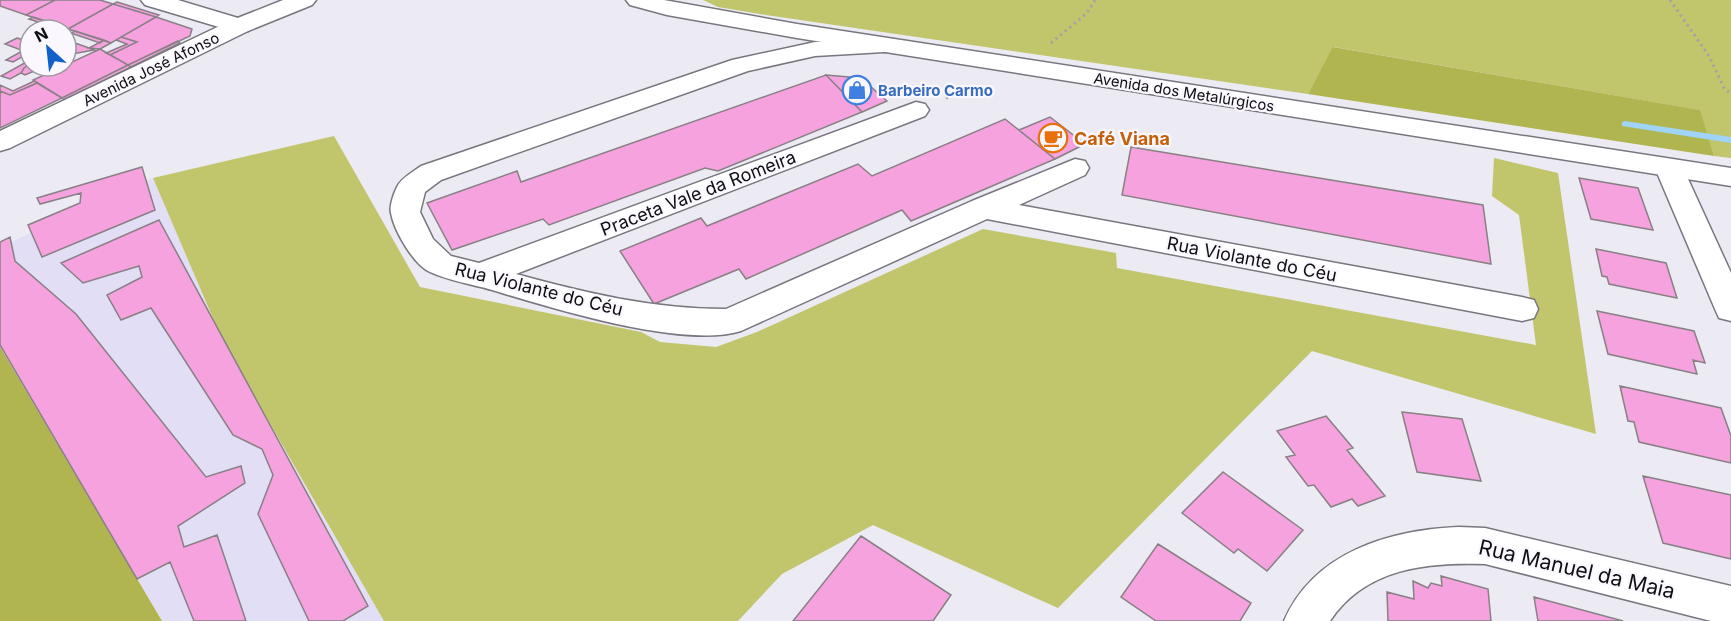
<svg xmlns="http://www.w3.org/2000/svg" width="1731" height="621" viewBox="0 0 1731 621" font-family="Inter,sans-serif">
<style>
.industrial{fill:#e1def5}
.green{fill:#c1c56b}
.forest{fill:#b1b550}
.lines{fill:none;stroke-linecap:round;stroke-linejoin:round}
.stream{fill:#9fd4f8;fill-rule:evenodd}
.building{fill:#f5a2de;stroke:#888085;stroke-width:1.5}
.minor-casing{stroke:#78767e;stroke-width:3}
.secondary-casing{stroke:#78767e;stroke-width:3}
.primary-casing{stroke:#78767e;stroke-width:3}
.path{stroke:#a2a1a8;stroke-width:3;stroke-dasharray:2 4;stroke-linecap:butt}
.minor{fill:#fff;fill-rule:evenodd}
.secondary{fill:#fff;fill-rule:evenodd}
.primary{fill:#fff;fill-rule:evenodd}
.labels{text-anchor:middle;dominant-baseline:central;stroke-width:4.5;stroke-linejoin:round;paint-order:stroke}
.far-street-label{font-size:15px;fill:#0f0f11;stroke:#faf7ff}
.far-shop-label{font-size:15px;font-weight:bold;fill:#366cbe;stroke:#faf7ff;text-anchor:start}
.food-label{font-size:18px;font-weight:bold;fill:#c56008;stroke:#faf7ff;text-anchor:start}
.street-label{font-size:18px;fill:#0f0f11;stroke:#faf7ff}
.near-street-label{font-size:21px;fill:#0f0f11;stroke:#faf7ff}
</style>
<rect width="100%" height="100%" fill="#eceaf3"/>
<path class="industrial" d="M153,178l71,166 160,277h-222l-162,-274v-100z"/>
<path class="green" d="M703,0h1028v158l-17,-2 -15,-46 -365,-63 -26,47 -542,-79 -48,-8z
M334,136l86,151 221,45 19,10 56,5 41,-15 226,-103 133,24 1,15 419,77 -17,-130 -27,-19 2,-38 64,15 38,261 -284,-83 -254,257 -185,-83 -91,49 -44,47h-354l-160,-277 -71,-166z"/>
<path class="forest" d="M1333,47l367,63 14,46 -406,-62z
M0,347l162,274h-162z"/>
<g class="lines">
<path class="stream" d="M1625,121l106,16v6l-109,-17v-4z"/>
</g>
<path class="building" d="M0,0h55l-29,15 -26,-9z
M55,0h45l13,4 -45,25 -42,-14z
M117,2l42,13 -3,2 -43,-13z
M113,4l43,13 -45,26 -43,-14z
M33,17l28,9 -4,2 -28,-9z
M156,17l36,12 -2,7 -62,29 -18,-10 27,-13 -16,-5z
M75,31l29,9 -4,3 -29,-10z
M121,37l16,5 -27,13 -4,-2 21,-9 -11,-4z
M17,38l13,4v7l-4,3 -21,-8z
M104,40l7,3 -11,6 -11,-1z
M178,41l2,2 -49,24 -3,-2z
M75,43l14,5 5,2 -28,5v-6z
M100,49l28,16 -66,33 -29,-18z
M22,51l7,2 -16,9 -7,-2z
M30,60v4l-6,4 -3,5 -11,6 -9,-3z
M30,64v2h16l-21,9 -4,-2 3,-5z
M128,65l3,2 -67,33 -2,-2z
M826,75l36,37 -144,59 -13,-3 -156,57 -6,-6 -91,31 -25,-47 90,-32 4,11z
M826,75l35,3 26,23 -25,11z
M34,81l3,2 -27,12 -10,-4v-6l13,6z
M37,83l25,15 -62,30v-37l10,4z
M1050,117l35,27 -30,15 -36,-29z
M1005,119l50,40 -144,62 -9,-11 -156,69 -7,-10 -85,35 -34,-53 81,-33 6,8 151,-62 14,12z
M1131,147l352,58 8,59 -369,-69z
M142,167l13,43 -113,47 -14,-32 52,-22 1,-10 -41,11 -3,-6z
M1579,178l59,10 15,42 -62,-11z
M159,220l209,386 -25,15h-34l-51,-107 15,-39 -11,-26 -29,-14 -82,-127 -30,12 -14,-25 35,-18 -3,-11 -56,17 -22,-20z
M10,237l5,24 61,53 130,163 35,-11 4,17 -67,43 6,21 33,-12 29,86h-52l-24,-59 -33,17 -137,-234v-103z
M1596,249l70,14 11,35 -68,-14 -2,-7 -5,-1z
M1597,311l97,20 11,32 -12,-3 4,14 -89,-20z
M1620,386l101,22 10,28v27l-92,-21 -5,-20 -6,-1z
M1402,412l60,7 19,62 -64,-9z
M1326,416l27,32 -6,2 38,46 -27,10 -6,-7 -21,8 -17,-22 -6,1 -22,-29 9,-2 -18,-24z
M1223,472l80,58 -36,41 -29,-22 -4,4 -52,-40z
M1643,476l88,19v64l-68,-16z
M861,536l90,59 -18,26h-140z
M1158,544l93,59 -11,18h-84l-35,-24z
M1441,576l47,13 3,32h-103l-1,-29 27,7 -1,-18 15,7 3,-5 11,3z
M1534,597l89,24h-85z"/>
<g class="lines">
<g class="minor-casing">
<path id="minor" d="M141,0h37l70,21 3,5 -3,5 -9,2 -94,-28z
M892,39l9,2 3,5 -3,5 -86,5 -67,15 -307,109 -16,12 -5,20 13,27 18,17 28,7 437,-161 9,2 4,6 -4,6 -409,158c69,19 138,35 210,35l246,-108 103,-42 10,2 4,7 -4,7 -66,30 503,92 12,3 4,9 -4,9 -12,3 -535,-102 -246,112c-59,18 -189,-23 -249,-41 -20,-6 -43,-9 -62,-18 -16,-7 -36,-41 -39,-59 -2,-6 3,-20 6,-26 4,-9 16,-15 24,-21l311,-106 83,-18z
M1669,159l10,2 4,7 48,105v48l-12,-3 -4,-9 -60,-141 4,-7z
M1459,527l26,1 246,58v35h-20l-226,-57c-58,-2 -120,4 -155,57h-46c30,-69 105,-91 175,-94z"/>
</g>
<g class="secondary-casing">
<path id="secondary" d="M283,0h33l-4,5 -64,26 -238,117 -10,3v-20l230,-110z"/>
</g>
<g class="primary-casing">
<path id="primary" d="M626,0h38l133,24 934,144v18l-934,-148 -130,-23 -37,-10z"/>
</g>
<path class="path" d="M1670,0l39,56 15,32 7,6
M1051,43l36,-30 8,-13
M946,98l26,-11"/>
<use href="#minor" class="minor"/>
<use href="#secondary" class="secondary"/>
<use href="#primary" class="primary"/>
</g>
<defs>
<g id="shop-ring" transform="scale(1.5)"><circle r="9.5" fill="#faf7ff" stroke="#3f7fe0" stroke-width="1.5"/><path d="M-5-2.5h2.3a2.7 3.5 0 0 1 5.4 0H5L5.5 6h-11ZM-1.5-2.5h3a1.5 2.3 0 0 0-3 0Z" fill="#3f7fe0"/></g>
<g id="cafe-ring" transform="scale(1.5)"><circle r="9.5" fill="#faf7ff" stroke="#e8710a" stroke-width="1.5"/><path d="M-5.5-4.5H6V0H3Q3 3.5 0 3.5H-2.5Q-5.5 3.5-5.5 0ZM3-3.2v2h1.7v-2ZM-6 4.5H4V6H-6Z" fill="#e8710a"/></g>
</defs>
<g fill-rule="evenodd">
<use href="#shop-ring" x="857" y="90"/>
<use href="#cafe-ring" x="1053" y="138"/>
</g>
<g class="labels">
<g class="far-street-label">
<text transform="translate(151 69) rotate(-26)">Avenida José Afonso</text>
<text transform="translate(1184 92) rotate(9)">Avenida dos Metalúrgicos</text>
</g>
<g class="far-shop-label">
<text x="878" y="90">Barbeiro Carmo</text>
</g>
<g class="food-label">
<text x="1074" y="138">Café Viana</text>
</g>
<g class="street-label">
<text transform="translate(698 193) rotate(-21)">Praceta Vale da Romeira</text>
<text transform="translate(1252 259) rotate(11)">Rua Violante do Céu</text>
<text transform="translate(539 289) rotate(14)">Rua Violante do Céu</text>
</g>
<g class="near-street-label">
<text transform="translate(1577 569) rotate(13)">Rua Manuel da Maia</text>
</g>
</g>
<g transform="translate(48 48) rotate(333)"><circle r="28" fill="#faf7ff" stroke="#9c9aa0" stroke-width="1.5"/>
<path d="M0-4.5L10 22L0 15L-10 22Z" fill="#1261cb"/>
<text y="-9" font-size="16" font-weight="bold" text-anchor="middle" fill="#0f0f11">N</text>
</g>
</svg>
